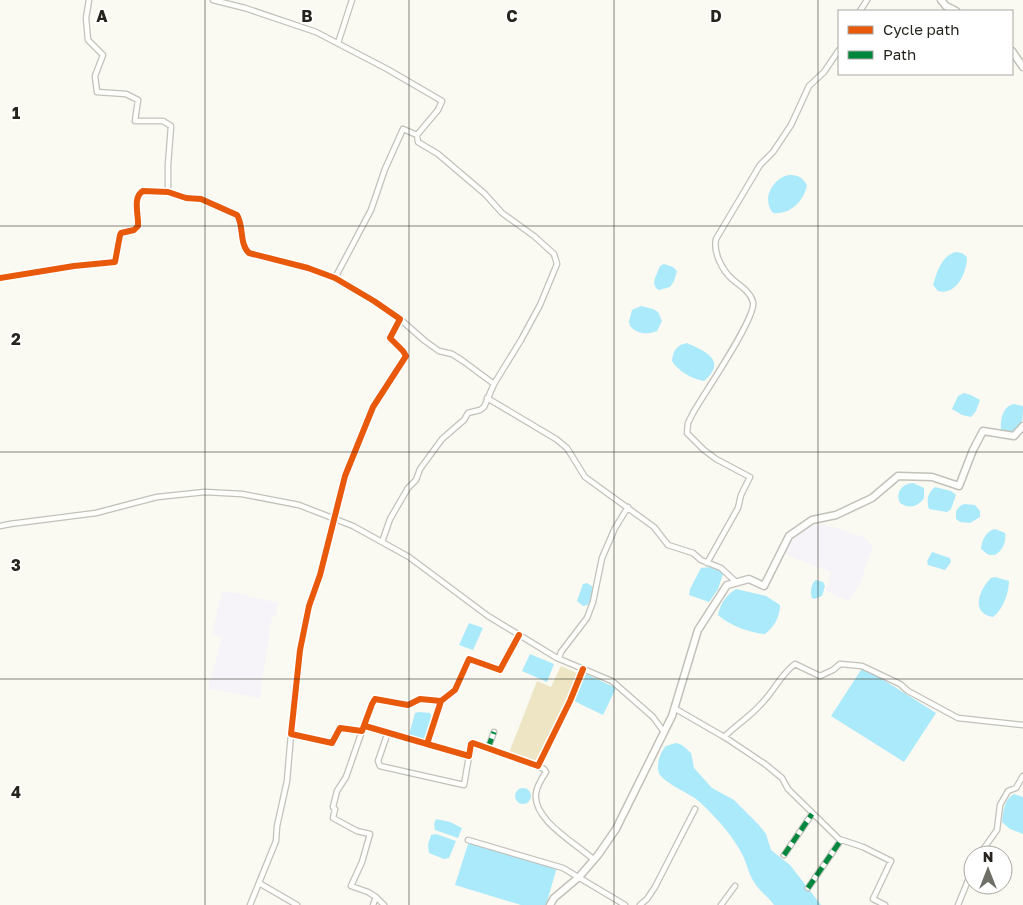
<svg xmlns="http://www.w3.org/2000/svg" width="1023" height="905" viewBox="0 0 1023 905" font-family="'Golos Text',sans-serif">
<style>
.education{fill:#f6f4f8}
.green{fill:#ede5c4}
.water{fill:#abeafa}
.lines{fill:none;stroke-linecap:round;stroke-linejoin:round}
.street-casing{stroke:#c2c1ba;stroke-width:7}
.secondary-casing{stroke:#c2c1ba;stroke-width:9}
.street{stroke:#fefefd;stroke-width:4.5}
.secondary{stroke:#fefefd;stroke-width:6}
.quiet{stroke:#00873e;stroke-width:5;stroke-dasharray:10 5;stroke-linecap:butt}
.cycleway-casing{stroke:#fff;stroke-width:9}
.cycleway{stroke:#e8590c;stroke-width:6}
.grid{fill:none;stroke:#26241c;stroke-width:1;stroke-opacity:0.55}
.grid-label{font-size:16px;text-anchor:middle;font-weight:bold;fill:#26241c;stroke:#fff;stroke-width:4;stroke-linejoin:round;paint-order:stroke}
</style>
<rect width="100%" height="100%" fill="#faf9f2"/>
<path class="education" d="M824,524l40,13 9,9 -13,38 -11,17 -23,-10 5,-19 -47,-18 4,-12 13,-12 11,-5z
M222,592l14,1 42,10 -2,12 -3,1 -2,5 -11,77 -52,-9 14,-52 -10,-3z"/>
<path class="green" d="M561,666l18,8 -44,88 -26,-9 28,-72 14,6z"/>
<path class="water" d="M789,175c9,0 13,2 18,10 -3,16 -17,30 -34,28 -12,-14 0,-35 16,-38z
M956,252l6,1 5,4c0,16 -11,39 -29,34l-5,-6c4,-13 8,-29 23,-33z
M664,264l9,3 4,4 -3,10 -4,6 -11,3 -3,-2 -2,-4 1,-6 5,-12z
M641,306l12,3 5,3 4,9 -5,10c-10,4 -20,3 -27,-5l-1,-5 3,-11z
M687,343c20,9 40,18 17,38 -12,-2 -26,-10 -32,-20 1,-11 5,-16 15,-18z
M964,393l7,2 9,5 -4,11 -5,6 -9,-2 -10,-6 6,-13z
M1014,404l9,2c0,17 -1,31 -22,24 -1,-11 2,-24 13,-26z
M913,483l11,5v10c-6,9 -15,11 -24,5 -5,-11 2,-19 13,-20z
M935,487l16,4 5,4 -5,14 -4,3 -18,-3c-3,-8 -1,-17 6,-22z
M964,504l11,1 5,6v6l-10,6 -10,-1 -4,-3v-8l4,-5z
M995,529l10,4c2,8 -4,23 -14,22 -4,0 -7,-4 -10,-6 1,-9 5,-18 14,-20z
M932,552l18,6 1,4 -6,8 -17,-5 -1,-4z
M710,567l12,4 1,3 -5,15 -9,13 -20,-7 1,-6 11,-21z
M995,577l14,4c0,11 -6,29 -16,36 -23,-4 -14,-27 -2,-39z
M816,580l7,2 2,4 -3,10 -8,3 -2,-1c-2,-5 -1,-15 4,-18z
M587,583l6,4c1,9 0,18 -10,19l-6,-5 6,-17z
M736,589l30,7 14,9c0,12 -6,22 -15,29 -15,-1 -36,-9 -47,-19 2,-11 8,-20 18,-26z
M469,623l14,5 -10,22 -14,-5z
M530,654l24,10 -7,18 -25,-11z
M863,667l73,46 -32,49 -73,-46z
M586,674l30,14 -13,27 -29,-14z
M419,712l11,1 2,4 -5,23 -2,1 -16,-6 6,-22z
M676,743l6,2 9,8 3,15 18,20 22,12 24,24 8,10 5,16 19,15 31,40h-47c-6,-9 -15,-14 -20,-23 -6,-9 -7,-19 -12,-28 -9,-18 -24,-34 -38,-48 -12,-13 -34,-19 -44,-31 -5,-8 0,-23 6,-29z
M515 796a8 8 0 1 1 16 0a8 8 0 1 1-16 0Z
M1014,794l9,3v37l-13,-5 -8,-7c1,-10 2,-23 12,-28z
M436,819l14,3 12,6 -4,10 -23,-8 -1,-6z
M436,834l20,7 -7,17 -5,1 -15,-6 -1,-8 3,-10z
M469,841l88,26 -11,38h-25l-66,-20z"/>
<g class="lines">
<g class="street-casing">
<path id="street" d="M89,0l-3,18 2,22 15,15 -8,21 2,16 29,2 12,6 -3,21h28l8,5 -3,39v27
M213,0l32,8 71,24 71,37 55,32 -4,9 -21,25 -14,-6 -18,40 -14,41 -36,68
M860,11l7,-11
M338,43l14,-43
M417,135l1,7 20,12 47,40 17,19 32,23 20,18 3,10 -17,41 -19,35 -27,44
M0,278l74,-12 41,-4 5,-27 1,-2 13,-3 4,-4c1,-10 -6,-29 5,-35l25,1 18,6 15,1 36,16c7,10 2,29 12,38l59,15 27,10 39,23 26,18 -10,19 13,13 3,5 -33,51 -28,69 -25,99 -11,31 -9,44 -9,84 41,9 8,-15 22,3 10,-27 3,-5 33,6 12,-6 21,2 14,-11 14,-31 31,11 19,-35
M487,398l69,41 11,9 18,29 69,50 14,18 25,8 8,7 20,8 16,15
M0,526l10,-2 86,-11 61,-16 48,-5 37,2 57,11 54,21 56,31 79,59 69,42 55,23 41,36 11,15
M382,542l8,-23 18,-31 8,-8 4,-11 22,-30 22,-19 4,-7 12,-3 4,-3 10,-23 -31,-23 -11,-7 -13,-3 -14,-10 -25,-22
M707,563l31,-55 3,-13 9,-18 -34,-18 -12,-9 -17,-17 1,-10 5,-10c10,-18 64,-96 60,-111 -3,-11 -13,-16 -21,-23 -10,-9 -19,-27 -16,-40l44,-74 13,-13 18,-27 18,-39 15,-14 15,-22
M559,658l2,-6 26,-34 6,-16 9,-44 13,-30 13,-21
M674,708l52,30 39,26 17,14 6,11 51,50 24,8 28,14 -18,38 12,6
M365,726l62,18 14,-43
M362,731l-16,46 -9,14 -4,16 2,2 -2,9 24,13 13,3 -8,28 -11,24 17,6 8,5 -3,8
M388,732l-10,29 2,5 84,19 5,-29
M724,737c12,-12 27,-21 38,-34 12,-12 19,-29 33,-39l25,12 13,-6 7,-6 22,2 38,18 8,7 50,27 65,7
M427,744l42,12 2,-12 2,-1 65,23 32,-65 13,-32
M488,748l6,-16
M538,766l6,3 2,3c-4,6 -9,14 -10,21 -4,27 41,51 57,66
M468,840l95,28 62,37
M784,855l28,-41
M979,855l18,-25 3,-25 8,-14 8,-3 7,-12
M259,883l38,22
M808,888l33,-48
M376,897l8,8
M250,905l26,-64 1,-15 10,-45 4,-47
M640,905l7,-6 8,-12 40,-78
M721,905l14,-19
M958,905l15,-37"/>
</g>
<g class="secondary-casing">
<path id="secondary" d="M941,0l5,6 10,5
M1012,51l11,16
M550,905l4,-7 25,-21 19,-22 18,-26 56,-113 26,-86 29,-45 22,-6 15,7 25,-50 23,-16 24,-5 36,-17 26,-22 34,1 27,9 14,-36 10,-19 31,5 9,-10"/>
</g>
<use href="#street" class="street"/>
<use href="#secondary" class="secondary"/>
<path class="quiet" d="M488,748l6,-16
M784,855l28,-41
M808,888l33,-48"/>
<g class="cycleway-casing">
<path id="cycleway" d="M0,278l74,-12 41,-4 5,-27 1,-2 13,-3 4,-4c1,-10 -6,-29 5,-35l25,1 18,6 15,1 36,16c7,10 2,29 12,38l59,15 27,10 39,23 26,18 -10,19 13,13 3,5 -33,51 -28,69 -25,99 -11,31 -9,44 -9,84 41,9 8,-15 22,3 10,-27 3,-5 33,6 12,-6 21,2 14,-11 14,-31 31,11 19,-35
M365,726l62,18 14,-43
M427,744l42,12 2,-12 2,-1 65,23 32,-65 13,-32"/>
</g>
<use href="#cycleway" class="cycleway"/>
</g>
<path class="grid" d="M205,0v905M409,0v905M614,0v905M818,0v905M0,226h1023M0,452h1023M0,679h1023"/>
<g class="grid-label">
<text x="102" y="22">A</text>
<text x="307" y="22">B</text>
<text x="512" y="22">C</text>
<text x="716" y="22">D</text>
<text x="16" y="119">1</text>
<text x="16" y="345">2</text>
<text x="16" y="571">3</text>
<text x="16" y="798">4</text>
</g>
<rect x="838" y="10" width="175" height="65" fill="#ffffff" stroke="#a8a7a4"/>
<rect x="848" y="26" width="25" height="8" fill="#e8590c" stroke="#a8a7a4"/>
<text x="883" y="35" font-size="15" fill="#26241c">Cycle path</text>
<rect x="848" y="51" width="25" height="8" fill="#00873e" stroke="#a8a7a4"/>
<text x="883" y="60" font-size="15" fill="#26241c">Path</text>
<g transform="translate(988 870)"><circle r="24" fill="#ffffff" stroke="#a8a7a4"/>
<path d="M0-4L9 19L0 12L-9 19Z" fill="#706f67"/>
<text y="-8" font-size="14" font-weight="bold" text-anchor="middle" fill="#26241c">N</text>
</g>
</svg>
